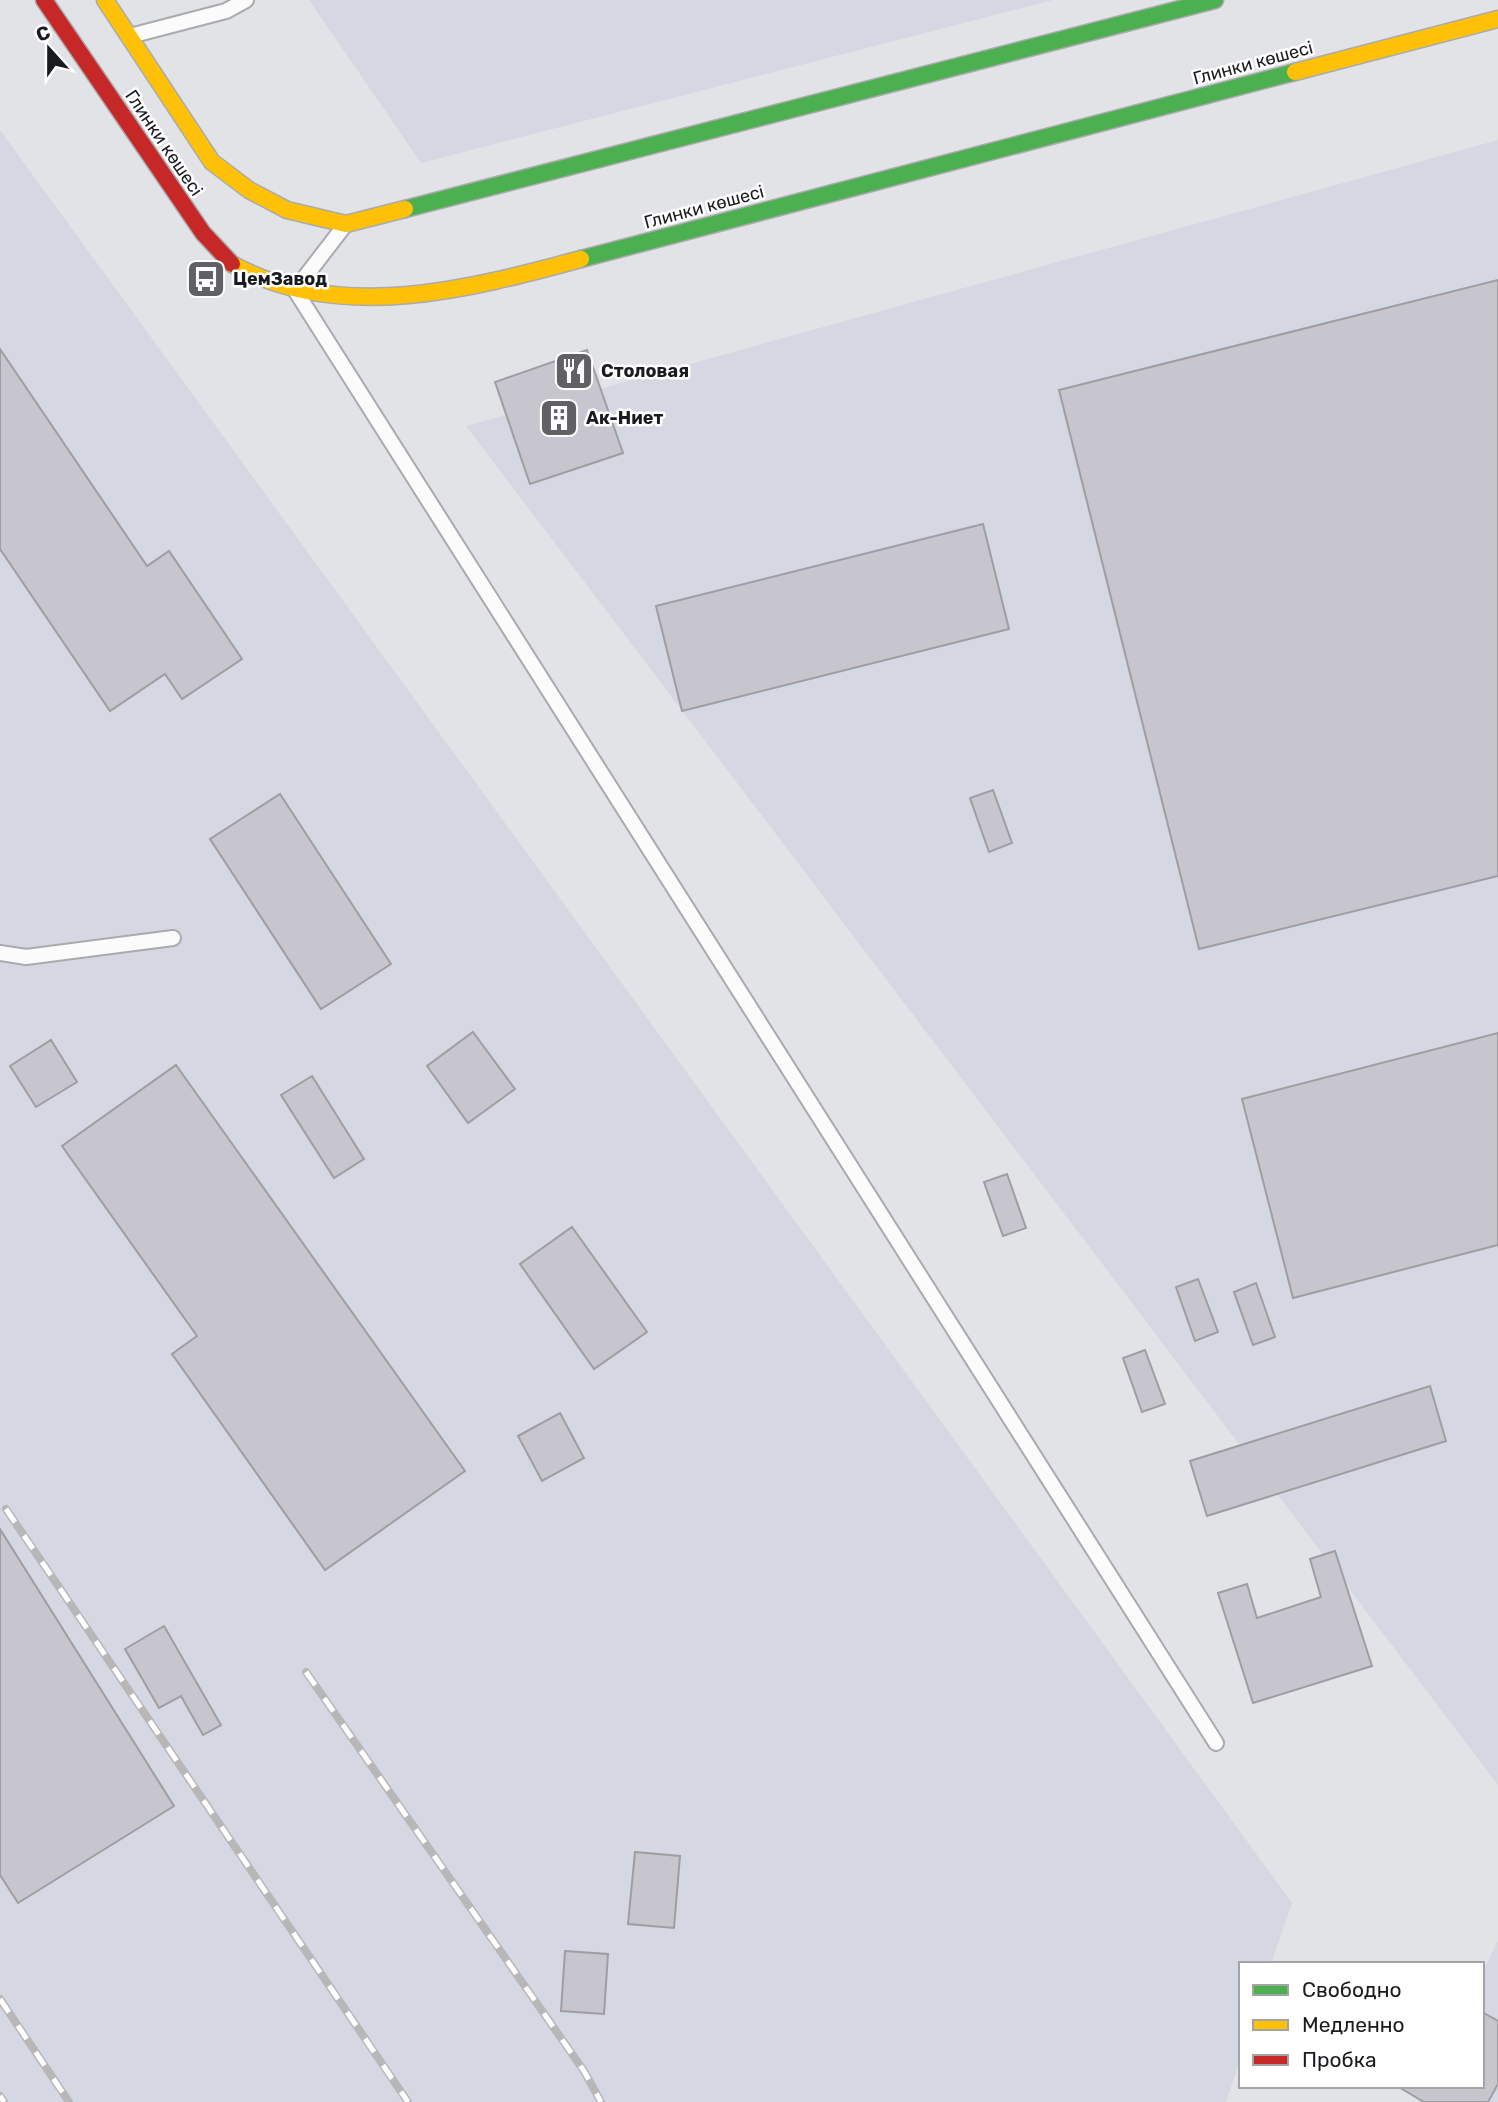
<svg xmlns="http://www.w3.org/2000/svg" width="1498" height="2102" viewBox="0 0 1498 2102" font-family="Rubik,sans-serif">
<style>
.built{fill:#d5d8e2}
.building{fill:#c7c5cd;stroke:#9e9ea2;stroke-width:2}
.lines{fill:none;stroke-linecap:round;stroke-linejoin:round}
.lane-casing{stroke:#a9aaae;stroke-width:18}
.fast-casing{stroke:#a9aaae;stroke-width:19}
.slow-casing{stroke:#a9aaae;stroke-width:19}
.jam-casing{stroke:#a9aaae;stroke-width:19}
.lane{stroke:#fbfbfb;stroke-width:14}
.fast{stroke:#4caf50;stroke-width:16}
.slow{stroke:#ffc107;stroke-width:16}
.jam{stroke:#c62828;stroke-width:16}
.rail-casing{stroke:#b7b7b8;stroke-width:8}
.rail{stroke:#fff;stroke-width:5;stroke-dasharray:16;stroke-linecap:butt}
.labels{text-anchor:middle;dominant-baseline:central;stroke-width:5;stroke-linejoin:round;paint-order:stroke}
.street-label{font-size:18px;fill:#1a1b1e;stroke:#fff}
.poi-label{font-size:18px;font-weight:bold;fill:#1a1b1e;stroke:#fff;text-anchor:start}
</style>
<rect width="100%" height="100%" fill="#e2e3e7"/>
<path class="built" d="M309,0h744l-632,163z
M0,130l1292,1773 -21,61h-30v93l-15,45h-1226z
M1498,140v1645l-1032,-1359z
M1498,1941v161h-80l8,-16h56v-113z"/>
<path class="building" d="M1498,280v596l-299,73 -140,-559z
M0,349l147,217 22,-15 73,108 -60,40 -17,-25 -55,37 -110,-162z
M587,350l36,103 -93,31 -35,-102z
M983,524l26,105 -327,82 -26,-105z
M993,790l19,53 -23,9 -19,-54z
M280,794l111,170 -70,45 -111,-170z
M473,1032l42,57 -47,34 -41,-57z
M1498,1033v212l-205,53 -51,-199z
M51,1040l26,42 -41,25 -26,-41z
M176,1065l289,406 -140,99 -153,-216 25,-18 -135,-190z
M312,1076l52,83 -30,19 -53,-83z
M1007,1174l19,54 -23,8 -19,-54z
M572,1227l75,105 -53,37 -74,-105z
M1198,1279l20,53 -23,9 -19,-54z
M1256,1283l19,54 -22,8 -19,-53z
M1145,1350l20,54 -23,8 -19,-54z
M1430,1386l16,55 -239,75 -17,-55z
M560,1413l24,45 -42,23 -24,-45z
M0,1529l174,277 -156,97 -18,-28z
M1335,1551l37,115 -119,37 -35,-110 29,-9 10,34 64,-21 -11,-38z
M164,1626l57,99 -18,10 -22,-39 -22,12 -34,-59z
M635,1852l45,4 -6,72 -46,-4z
M565,1951l43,3 -4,60 -43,-3z
M1482,2012l16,9v63l-10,18h-64l-27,-16h85z"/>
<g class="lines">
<g class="lane-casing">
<path id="lane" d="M130,36l96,-25 20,-11
M345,225l-50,65 921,1453
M0,953l26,4 147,-19"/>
</g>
<g class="fast-casing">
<path id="fast" d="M405,209l810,-209
M581,259l714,-187"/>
</g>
<g class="slow-casing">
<path id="slow" d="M105,0l107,162 37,28 38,20 59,14 59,-15
M1295,72l203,-53
M232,264c108,60 238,25 349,-5"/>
</g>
<g class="jam-casing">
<path id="jam" d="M44,0l159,233 29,31"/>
</g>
<use href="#lane" class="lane"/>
<use href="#fast" class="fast"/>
<use href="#slow" class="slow"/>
<use href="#jam" class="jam"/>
<g class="rail-casing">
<path id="rail" d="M6,1509l402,593
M306,1672l278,399 17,31
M0,1999l69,103
M0,2096l4,6"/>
</g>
<use href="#rail" class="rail"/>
</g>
<defs>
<g id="bus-square" transform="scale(2.0125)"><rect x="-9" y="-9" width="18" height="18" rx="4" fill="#606164" stroke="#fff"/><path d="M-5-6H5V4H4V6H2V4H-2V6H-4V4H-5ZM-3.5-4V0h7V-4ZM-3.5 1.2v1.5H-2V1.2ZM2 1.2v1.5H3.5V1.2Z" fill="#fff"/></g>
<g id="restaurant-square" transform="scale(2.0125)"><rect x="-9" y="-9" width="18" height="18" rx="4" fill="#606164" stroke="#fff"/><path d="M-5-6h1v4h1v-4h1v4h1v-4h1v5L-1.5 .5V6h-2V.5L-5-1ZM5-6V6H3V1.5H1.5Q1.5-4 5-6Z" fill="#fff"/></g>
<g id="building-square" transform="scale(2.0125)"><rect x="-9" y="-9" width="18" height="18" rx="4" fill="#606164" stroke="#fff"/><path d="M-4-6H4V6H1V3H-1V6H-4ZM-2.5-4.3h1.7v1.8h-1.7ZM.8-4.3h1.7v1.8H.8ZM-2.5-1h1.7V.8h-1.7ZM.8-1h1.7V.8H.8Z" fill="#fff"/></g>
</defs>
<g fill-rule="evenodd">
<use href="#bus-square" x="206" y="279"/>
<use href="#restaurant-square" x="574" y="371"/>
<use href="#building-square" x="559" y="418"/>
</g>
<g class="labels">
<g class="street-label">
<text transform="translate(1253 63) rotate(-15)">Глинки көшесі</text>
<text transform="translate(164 143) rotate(56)">Глинки көшесі</text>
<text transform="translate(704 207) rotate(-15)">Глинки көшесі</text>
</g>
<g class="poi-label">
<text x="233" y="279">ЦемЗавод</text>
<text x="601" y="371">Столовая</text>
<text x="586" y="418">Ак-Ниет</text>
</g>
</g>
<rect x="1239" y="1962" width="245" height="126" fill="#ffffff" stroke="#a3a4a5" stroke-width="2"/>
<rect x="1253" y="1985" width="35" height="10" fill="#4caf50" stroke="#a3a4a5" stroke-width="2"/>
<text x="1302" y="1997" font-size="21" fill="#1a1b1e">Свободно</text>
<rect x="1253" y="2020" width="35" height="10" fill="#ffc107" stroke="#a3a4a5" stroke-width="2"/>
<text x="1302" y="2032" font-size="21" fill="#1a1b1e">Медленно</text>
<rect x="1253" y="2055" width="35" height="10" fill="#c62828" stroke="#a3a4a5" stroke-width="2"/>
<text x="1302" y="2067" font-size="21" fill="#1a1b1e">Пробка</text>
<g transform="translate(49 49) rotate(339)" stroke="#ffffff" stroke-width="5" paint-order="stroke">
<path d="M0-5L12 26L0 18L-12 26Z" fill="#1a1b1e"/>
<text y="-10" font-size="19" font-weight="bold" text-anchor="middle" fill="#1a1b1e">С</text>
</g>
</svg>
